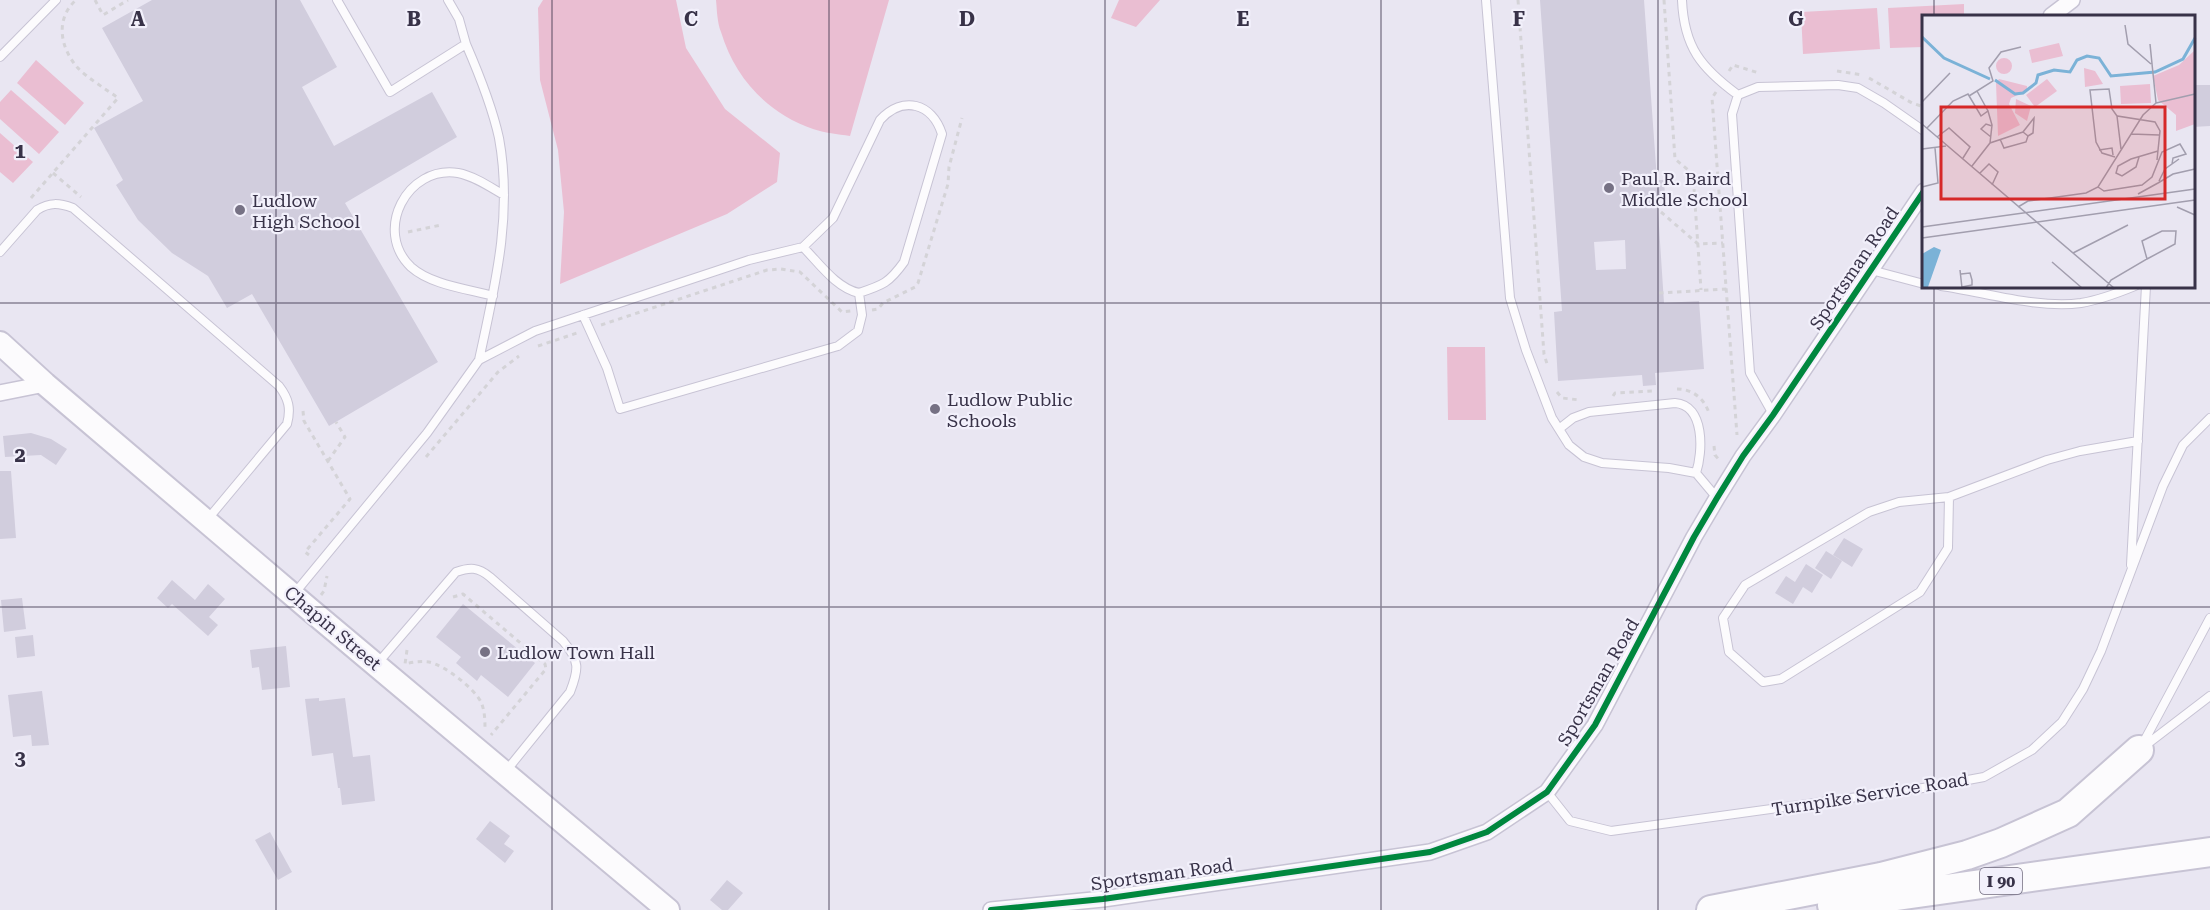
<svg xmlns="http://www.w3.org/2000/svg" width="2210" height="910" viewBox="0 0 2210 910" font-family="'Roboto Serif',serif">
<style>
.green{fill:#eabed2}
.building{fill:#d1cddd;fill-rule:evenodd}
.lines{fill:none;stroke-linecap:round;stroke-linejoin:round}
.lane-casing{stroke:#c7c3d4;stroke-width:10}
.street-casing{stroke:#c7c3d4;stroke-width:18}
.secondary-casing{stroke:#c7c3d4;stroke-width:26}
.highway-casing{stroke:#c7c3d4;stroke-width:32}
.path{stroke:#d4d3d7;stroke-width:3;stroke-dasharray:4.5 4.5;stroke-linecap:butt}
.lane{stroke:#fcfbfd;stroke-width:8}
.street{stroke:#fcfbfd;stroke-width:15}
.secondary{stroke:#fcfbfd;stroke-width:22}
.highway{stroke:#fcfbfd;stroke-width:28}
.cycleway-casing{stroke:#f2f0fb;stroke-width:10}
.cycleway{stroke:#00873e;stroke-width:6}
.grid{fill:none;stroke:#383248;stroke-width:1.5;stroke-opacity:0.55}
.poi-dot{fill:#767184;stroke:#f2f0fb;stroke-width:2}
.labels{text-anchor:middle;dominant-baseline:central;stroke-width:4.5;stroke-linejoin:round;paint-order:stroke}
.shield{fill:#f2f0fb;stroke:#706b7e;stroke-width:1.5}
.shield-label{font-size:16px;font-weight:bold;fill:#383248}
.poi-label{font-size:18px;fill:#383248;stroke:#f2f0fb;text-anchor:start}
.street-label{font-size:18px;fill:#383248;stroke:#f2f0fb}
.inset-river{fill:none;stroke:#7bb2d7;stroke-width:3}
.inset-road{fill:none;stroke:#a29eae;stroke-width:1.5}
.view{fill:#d62828;fill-opacity:0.15;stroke:#d62828;stroke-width:3}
.inset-edge{fill:none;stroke:#383248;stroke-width:3}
.grid-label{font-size:20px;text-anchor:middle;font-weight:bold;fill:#383248;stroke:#f2f0fb;stroke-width:4.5;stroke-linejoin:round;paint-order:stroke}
</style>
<rect width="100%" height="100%" fill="#e9e6f2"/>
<path class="green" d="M543,0h133l10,48 39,61 55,44 -3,29 -50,32 -167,70 4,-72 -6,-62 -18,-70 -2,-72z
M716,0h173l-39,136c-12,-2 -26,-3 -37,-7 -46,-16 -78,-51 -92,-97 -4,-10 -4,-22 -5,-32z
M1119,0h41l-24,27 -25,-9z
M1964,4v12h-40l-1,31 -33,1 -2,-40z
M1877,8l3,41 -77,5 -2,-42z
M36,60l48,43 -19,22 -48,-42z
M11,90l48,42 -20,22 -39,-35v-17z
M0,133l33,29 -20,21 -13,-11z
M1447,347h38l1,73h-38z"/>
<path class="building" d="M152,0h148l37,67 -35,20 32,59 98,-54 25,45 -112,66 93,159 -109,64 -77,-132 -25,14 -19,-32 -36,-23 -34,-33 -22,-35 7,-5 -29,-52 49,-27 -41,-73z
M1540,0h104l13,180h7l1,15 -8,1 7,107 35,-2 5,68 -49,4 1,12 -13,1 -1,-11 -84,6 -4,-69 8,-1zM1625,240l1,29 -30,1 -2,-28z
M2193,85h17v41l-17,1z
M31,433l20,6 16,10 -11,16 -15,-10 -36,2 -2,-21z
M0,471h11l5,67 -16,1z
M1844,538l19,11 -11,18 -19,-12z
M1826,551l16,10 -11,18 -16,-11z
M1806,564l17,11 -11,18 -9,-6 -10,17 -18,-11 11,-17 9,6z
M172,580l23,20 13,-16 17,15 -16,18 9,8 -10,11 -36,-32 -4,4 -11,-10z
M22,598l4,31 -22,3 -3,-32z
M463,604l72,59 -27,34 -27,-22 -4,6 -21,-18 5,-6 -25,-20z
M33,635l2,21 -18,2 -2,-21z
M286,646l4,41 -28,3 -3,-23 -7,1 -2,-18z
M42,691l7,54 -17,1 -1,-11 -18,2 -5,-42z
M319,698v3l26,-3 8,59 17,-2 5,46 -33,4 -2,-17h-2l-5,-35 -21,3 -7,-57z
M490,821l20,15 -6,8 10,7 -9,12 -29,-24z
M270,832l22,40 -14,8 -23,-40z
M727,880l16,13 -15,17h-6l-12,-10z"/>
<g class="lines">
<g class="lane-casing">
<path id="lane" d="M337,0l53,92 76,-48c13,30 26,62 33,94 14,76 -4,148 -20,222
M448,0l11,19 7,25
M1486,0l24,298 16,52 26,68 17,27 15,12 18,6 67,5 27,5 21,25
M1682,0c2,47 19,68 56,95
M0,57l56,-57
M0,252l37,-42c13,-8 22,-7 36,-2l206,178c10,13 12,23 8,38l-80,96
M1871,270l53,14
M1941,286c43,6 97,23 140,17 18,-3 37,-10 54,-17
M493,296c-25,-7 -62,-11 -82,-29 -38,-36 -4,-102 47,-94 16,3 32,14 46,22
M583,315l24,53 13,41 218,-63 20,-15 4,-16 -3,-22c-23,-5 -40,-30 -56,-46l30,-29 47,-98c23,-25 52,-17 62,14l-38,128c-15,21 -21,23 -45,31
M1773,414l-23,-41 -18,-259 6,-19 20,-8 80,-2 20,3 26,15 40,28
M1559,429l14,-11 16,-6 86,-9c30,2 28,49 21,70
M1949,497l-1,51 -28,44 -139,87 -18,3 -34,-30 -6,-34 22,-33 124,-73 30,-10 50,-5 98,-37 33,-9 58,-10
M2131,565l15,-279
M294,594l133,-161 52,-73 56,-29 214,-71 54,-13
M377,664l79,-92c14,-5 22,-5 34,5l73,64c17,20 16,28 7,51l-64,79
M2141,747l69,-129
M2142,748l68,-52
M1547,792l23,29 41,10 319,-44 54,-10 48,-27 30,-28 21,-33 18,-38 62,-165 20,-41 27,-27"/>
</g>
<g class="street-casing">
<path id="street" d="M2051,16l21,-16
M0,393l45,-9
M991,910l112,-11 327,-47 57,-20 60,-40 48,-67 99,-188 23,-39 26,-42 30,-41 151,-224"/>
</g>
<g class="secondary-casing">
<path id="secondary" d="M0,343l45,41 263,224 360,302"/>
</g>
<g class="highway-casing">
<path id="highway" d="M1832,905l378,-53
M1711,910l170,-33 86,-22 34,-12 67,-30 71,-63"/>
</g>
<path class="path" d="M95,0l8,15 25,-15
M1518,0l26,354 4,13
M1664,0l11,159 18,15 8,116
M1729,71l4,-6 26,8
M1837,71l26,4
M1869,78l43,25 12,4
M1716,92l-4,6 25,337
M53,173l28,24
M31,198l87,-100c-12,-9 -31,-20 -41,-31 -17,-20 -22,-48 -1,-67
M1661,212l37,32 25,-1
M408,232l33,-7
M1659,293l68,-4
M872,310l6,-1 5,-6 32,-16 3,-4 30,-99 1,-17 13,-49
M601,325l166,-55 14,-1 19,3 42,40 9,-1
M538,346l39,-13
M1677,389c15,0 27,9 32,24
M1557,392l5,6 18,2
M1613,396l2,-3 37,-2
M303,411l1,10 46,78 -45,53 4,3
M1714,446l1,9 5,6
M426,457l72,-85 21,-16
M328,461l17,-24 -9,-15
M321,595l3,-4 3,-15
M453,597l10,-3 82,70 1,5 -55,66
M407,650l-2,14c8,-2 16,-3 24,-2 15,3 45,26 52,40 4,9 4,19 4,29"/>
<use href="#lane" class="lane"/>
<use href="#street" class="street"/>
<use href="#secondary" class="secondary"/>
<use href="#highway" class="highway"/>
<g class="cycleway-casing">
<path id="cycleway" d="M991,910l112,-11 327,-47 57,-20 60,-40 48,-67 99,-188 23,-39 26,-42 30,-41 151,-224"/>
</g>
<use href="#cycleway" class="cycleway"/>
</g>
<path class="grid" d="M276,0v910M552,0v910M829,0v910M1105,0v910M1381,0v910M1658,0v910M1934,0v16M1934,286v624M0,303h2210M0,607h2210"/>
<g class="poi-dot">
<circle cx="1609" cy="188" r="6"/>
<circle cx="240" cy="210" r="6"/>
<circle cx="935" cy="409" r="6"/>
<circle cx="485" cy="652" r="6"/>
</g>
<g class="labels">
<rect class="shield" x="1980" y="868" width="42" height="26" rx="4.5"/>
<g class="shield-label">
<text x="2001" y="881">I 90</text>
</g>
<g class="poi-label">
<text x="1621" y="178">Paul R. Baird<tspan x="1621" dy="21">Middle School</tspan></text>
<text x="252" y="200">Ludlow<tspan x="252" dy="21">High School</tspan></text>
<text x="947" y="399">Ludlow Public<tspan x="947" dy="21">Schools</tspan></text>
<text x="497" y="652">Ludlow Town Hall</text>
</g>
<g class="street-label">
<text transform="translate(1854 268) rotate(-56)">Sportsman Road</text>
<text transform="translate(333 628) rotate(40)">Chapin Street</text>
<text transform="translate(1598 682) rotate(-60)">Sportsman Road</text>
<text transform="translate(1870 794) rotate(-9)">Turnpike Service Road</text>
<text transform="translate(1162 874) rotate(-8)">Sportsman Road</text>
</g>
</g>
<g transform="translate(1922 15)">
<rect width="273" height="273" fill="#e9e6f2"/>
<path d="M137,28l4,13 -31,7 -3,-13zM273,35v74l-19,7v-16l-18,-15 -5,-24 26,-11zM74 51a8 8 0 1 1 16 0a8 8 0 1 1-16 0ZM162,53l11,3 8,13 -18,3zM77,64l28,7v5l-16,7 -2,6 11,21 -22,11 -2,-53zM125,64l10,12 -22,16 -9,-12zM228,69l1,19 -30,1 -1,-18zM94,84l15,7 -4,15 -12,-8z" fill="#eabed2"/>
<path d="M12,232l7,3 -13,37 -6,1v-34z" fill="#7bb2d7"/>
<path class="inset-river" d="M0,22l22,21 46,21M73,65l20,14 8,-1 13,-10 2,-8 16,-5 16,2 7,-12 10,-4 12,2 12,18 44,-4 28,-13 12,-21"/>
<path class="inset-road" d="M203,10l3,19 23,20M55,76l11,20M47,81l24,-15 -4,-13 12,-16 20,-5M0,87l28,-29M234,88l39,-9M0,109l192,164M5,113l26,-27 15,-7 13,22 7,-5 4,14 -2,18M209,119l28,1M15,122l12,-9 21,19 -7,11M69,122l-10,-8 5,-5 6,2M78,124l4,9 22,-6 2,-6 -5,-4 11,-14 -1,15 -5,3M0,134l24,-3M199,134l-4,-33 38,6 5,9 -3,29M177,135l13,-2 1,7M193,142l-13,-4 -6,-11 -6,-52 19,-1 3,20 5,7M217,142l-3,10 -14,9 -6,-3 2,-7 13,-7 27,-8M50,151l18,-23 33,-11M58,158l9,-9 9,8 -6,13M237,166l6,-12 14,-10M236,168l15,-9 22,-5M0,172l16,-4 -3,-35M176,172l6,4 38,-6 10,-8 10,-25 18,-8 6,10 -13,4 -1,6M216,179l20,-11M96,192l10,-6 58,-8 12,-6 45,-72 13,-12 -6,-59M255,192l18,8M0,212l273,-38M0,223l273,-38M151,238l55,-28M130,247l30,26M38,255l2,18M39,259l9,-1 2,7v5l-10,2M184,273l5,-8 36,-21 -5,-18 20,-10h14l-1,13 -28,15"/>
<path class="view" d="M19,92h224v92h-224z"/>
<rect width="273" height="273" class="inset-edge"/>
</g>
<g class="grid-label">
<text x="138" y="26">A</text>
<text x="414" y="26">B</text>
<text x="691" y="26">C</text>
<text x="967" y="26">D</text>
<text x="1243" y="26">E</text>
<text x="1519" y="26">F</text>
<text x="1796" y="26">G</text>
<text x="20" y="158">1</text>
<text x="20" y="462">2</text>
<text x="20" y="765">3</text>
</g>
</svg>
